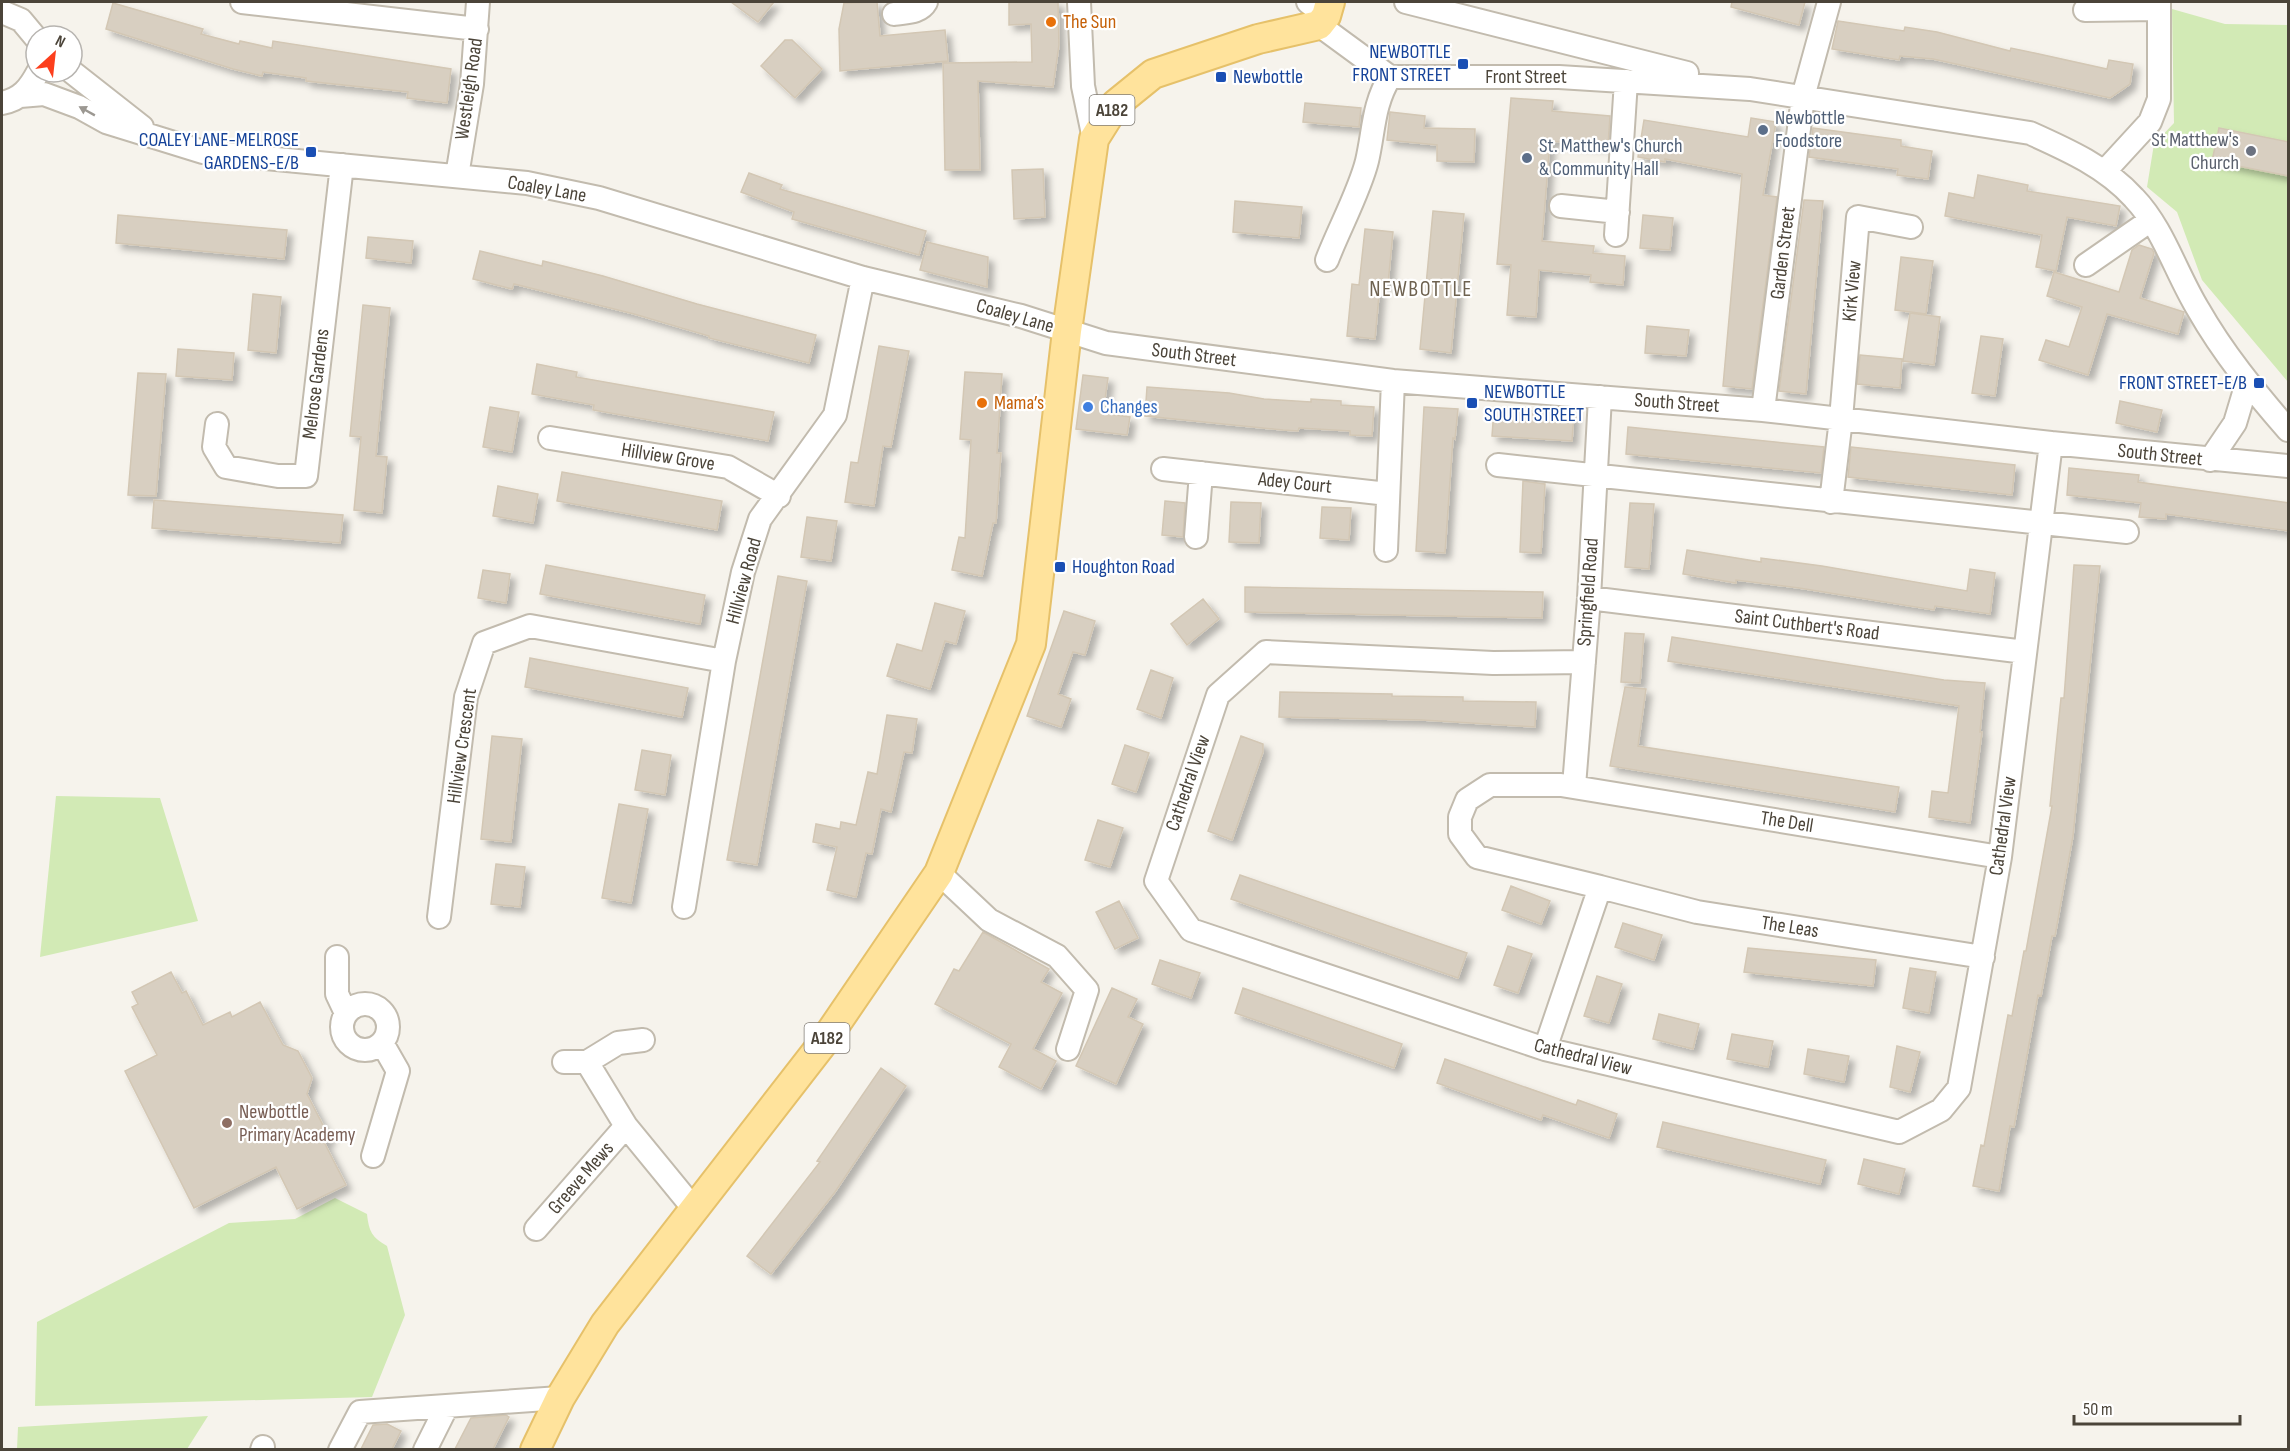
<svg xmlns="http://www.w3.org/2000/svg" width="2290" height="1451" viewBox="0 0 2290 1451" font-family="'Sofia Sans Condensed',sans-serif">
<style>
.green{fill:#d2eab5}
.building{fill:#d8cfc1;stroke:#d3c7b4;stroke-width:1.5;filter:url(#shadow)}
.lines{fill:none;stroke-linecap:round;stroke-linejoin:round}
.minor-casing{stroke:#c2bbae;stroke-width:26}
.major-casing{stroke:#e6c16a;stroke-width:32}
.minor{stroke:#fff;stroke-width:22}
.major{stroke:#ffe39c;stroke-width:28}
.oneway{fill:#9c9892}
.food-dot{fill:#e8710a;stroke:#fff;stroke-width:2}
.transit-dot{fill:#1a4fb4;stroke:#fff;stroke-width:2}
.service-dot{fill:#5c6f8a;stroke:#fff;stroke-width:2}
.worship-dot{fill:#6b7280;stroke:#fff;stroke-width:2}
.shop-dot{fill:#3f7fe0;stroke:#fff;stroke-width:2}
.education-dot{fill:#8d6e63;stroke:#fff;stroke-width:2}
.labels{text-anchor:middle;dominant-baseline:central;stroke-width:4.5;stroke-linejoin:round;paint-order:stroke}
.shield{fill:#fff;stroke:#817c74;stroke-width:1.5}
.shield-label{font-size:18px;font-weight:bold;fill:#4b4439}
.food-label{font-size:20px;fill:#c56008;stroke:#fff;text-anchor:start}
.transit-label{font-size:20px;fill:#164399;stroke:#fff;text-anchor:end}
.street-label{font-size:20px;fill:#4b4439;stroke:#fff}
.service-label{font-size:20px;fill:#4e5e75;stroke:#fff;text-anchor:start}
.worship-label{font-size:20px;fill:#5b616d;stroke:#fff;text-anchor:end}
.shop-label{font-size:20px;fill:#366cbe;stroke:#fff;text-anchor:start}
.education-label{font-size:20px;fill:#785e54;stroke:#fff;text-anchor:start}
.quarter-label{font-size:22px;letter-spacing:1.5px;fill:#6e6250;stroke:#fff}
</style>
<defs>
<filter id="shadow"><feDropShadow dx="5.5" dy="5.5" stdDeviation="3" flood-color="#0004"/></filter>
</defs>
<rect width="100%" height="100%" fill="#f6f3ec"/>
<path class="green" d="M2172,9l53,15 63,1v357l-86,-102 -25,-68 -30,-25 7,-43 20,-21z
M56,796l104,2 38,123 -158,36z
M335,1198l32,16c2,18 5,23 20,32l18,69 -33,82 -337,9 2,-84 192,-99 66,-4z
M208,1416l-21,33h-170l1,-22z"/>
<path class="building" d="M731,2h43l-16,20z
M877,2l3,34 65,-6 3,31 -108,10 -1,-42 5,-26z
M1009,2h49l1,43 -6,42 -75,-6 2,89h-35l-2,-107 89,-1 -1,-38 -22,1z
M1732,2h73l-6,23 -68,-18z
M113,3l90,26 -2,5 38,10 1,-3 32,7 1,-7 178,28 -4,34 -40,-5 1,-6 -102,-11v-3l-43,-6 -1,4 -29,-7 -127,-40z
M1838,21l66,10 1,-4 32,5 73,19 1,-3 28,6 68,15 2,-9 24,4 -3,20 -20,14 -177,-39 -33,-3 -1,4 -67,-11z
M785,40h7l30,29 -27,29 -34,-32z
M1511,98l42,3 -1,10 58,5 -2,30 -58,-5 -8,100 52,5 -1,7 32,3 -2,29 -33,-3 1,-7 -52,-5 -3,47 -29,-2 4,-50 -14,-1z
M1305,103l56,5 -2,19 -56,-5z
M1390,112l35,4 -1,12 51,1 -1,33 -37,-1v-16l-50,-5z
M1751,118l25,4 -13,73 14,2 -25,192 -29,-3 19,-212 -77,-15v3l-27,-5 6,-37 104,17z
M1813,128l88,12v6l31,5 -4,28 -31,-4 1,-6 -89,-12z
M2219,128l70,14v34l-77,-15z
M1043,169l2,48 -31,2 -2,-49z
M749,173l33,12 -2,4 146,42 -7,24 -127,-36 2,-7 -53,-20z
M1978,175l50,10 -1,6 93,15 -4,20 -49,-9 -11,54 -20,-4 6,-32 -97,-19 4,-23 25,5z
M1804,200l19,1 -17,193 -27,-3z
M1235,201l67,6 -3,31 -66,-6z
M1433,211l31,3 -13,139 -31,-4z
M118,215l169,15 -3,29 -168,-16z
M1643,215l30,3 -3,32 -30,-2z
M1365,229l28,3 -5,52h-8l-5,55 -28,-3 5,-52 7,1z
M368,237l45,4 -2,22 -45,-5z
M927,242l61,15 -1,30 -67,-17z
M2139,245l13,4 2,4 -14,45 44,14 -6,22 -71,-20 -19,61 -49,-15 7,-20 23,7 13,-40 -35,-11 7,-24 65,20 13,-42z
M480,251l62,15 1,-5 60,15 94,28 119,31 -7,28 -100,-25v-2l-75,-22 -120,-30 -2,5 -39,-10z
M1901,257l32,4 -7,53 -31,-4z
M253,294l28,3 -5,56 -28,-3z
M363,305l27,3 -14,148 11,1 -5,56 -28,-3 7,-73 -11,-1z
M1910,313l30,4 -6,48 -31,-4z
M1647,326l42,4 -3,26 -41,-3z
M1981,336l22,3 -8,57 -23,-3z
M879,346l30,5 -18,96 -8,-1 -9,60 -29,-4 6,-40 7,1z
M178,349l56,4 -2,27 -56,-4z
M1860,355l42,4 -2,29 -43,-4z
M537,364l40,8 -1,5 198,35 -6,29 -175,-31 1,-5 -62,-11z
M965,372l37,2 -5,79h4l-5,70h-3l-11,53 -30,-6 7,-33 6,1 6,-98 -11,-1z
M138,373l28,1 -10,122 -28,-1z
M1083,375l25,3 -5,35 27,4 -3,18 -51,-6z
M1147,387l82,6 35,6 47,3v-3l30,2v4l33,2 -2,29 -22,-1v-4l-51,-3 -1,3 -15,-1 -138,-14z
M2120,401l42,9 -5,22 -41,-9z
M490,407l29,5 -7,40 -29,-5z
M1424,407l34,2 -3,30 -2,-1 -8,115 -29,-2z
M1494,409l80,4 -2,28 -80,-5z
M1628,427l196,20 -3,26 -195,-19z
M1851,447l164,18 -3,30 -164,-18z
M2069,468l70,7 -1,7 151,21v28l-123,-17v5l-27,-2 2,-14 -74,-8z
M562,472l160,29 -5,29 -160,-29z
M1523,481l22,3 -4,69 -21,-1z
M498,486l40,8 -5,29 -40,-7z
M154,500l189,15 -3,28 -188,-15z
M1165,501l20,2 -2,34 -21,-2z
M1231,502l30,1 -2,40 -30,-1z
M1630,503l24,1 -5,65 -24,-2z
M1322,507l29,1 -2,32 -29,-2z
M807,517l30,4 -6,40 -30,-4z
M1687,550l74,12v-4l61,8 145,25 3,-22 25,4 -5,41 -55,-8 -1,4 -135,-22 -63,-8v3l-53,-9z
M546,565l159,30 -5,29 -160,-30z
M2074,565l26,1 -27,270 -18,100h-3l-11,60 -3,-1 -24,132 -4,-1 -11,65 -26,-5 8,-41 3,1 24,-131 4,1 12,-65h2l26,-145h-2l11,-108h3z
M483,570l27,4 -4,29 -28,-5z
M778,576l29,5 -50,284 -30,-5z
M1245,587l298,5 -1,26 -297,-6z
M1203,599l16,20 -32,26 -16,-21z
M935,603l30,8 -9,33 -11,-3 -15,48 -43,-13 10,-32 25,7z
M1064,611l31,10 -10,34 -12,-3 -15,42 13,5 -10,28 -34,-11z
M1625,633l19,1 -4,49 -19,-1z
M1672,637l272,43 41,3 -5,49h2l-12,91 -41,-6 3,-26 16,2 11,-87 -291,-45z
M530,658l158,30 -6,29 -157,-30z
M1151,670l22,8 -12,40 -24,-9z
M1625,687l21,2 -8,57 261,41 -4,25 -285,-46z
M1280,692l112,2v2l71,1v4l73,1 -1,25 -113,-7 -143,-3z
M887,715l30,4 -5,34 -8,-1 -13,60 -10,-3 -9,45 -6,-1 -10,44 -29,-7 10,-43 -24,-5 3,-18 24,5 1,-7 15,3 12,-53 9,2z
M492,736l30,3 -11,103 -30,-3z
M1241,736l22,8v8l-31,88 -24,-9z
M1125,745l24,8 -13,39 -24,-8z
M642,750l29,5 -6,40 -30,-5z
M619,804l29,5 -17,94 -29,-5z
M1098,820l25,8 -13,39 -25,-7z
M496,864l29,3 -5,40 -29,-3z
M1240,875l227,78 -9,25 -227,-79z
M1511,886l39,15 -9,23 -39,-14z
M1119,901l19,37 -23,11 -19,-37z
M1623,923l39,12 -8,25 -39,-13z
M983,932l66,37 -8,13 21,11 -29,56 23,12 -15,28 -42,-22 12,-23 -76,-40 19,-35 5,2z
M1508,946l24,8 -14,39 -24,-8z
M1748,948l128,12 -3,26 -129,-14z
M1160,960l40,13 -9,25 -39,-14z
M1910,968l26,4 -7,41 -26,-5z
M171,972l11,21 4,-2 17,34 27,-13 2,5 28,-15 23,43 15,6 14,27 -5,16 23,45 -6,3 22,43 -49,24 -21,-42 -82,41 -69,-137 32,-16 -25,-48 6,-3 -6,-12z
M1597,976l25,8 -13,39 -25,-7z
M1112,988l25,11 -9,18 15,7 -27,60 -40,-18z
M1243,988l159,56 -8,24 -159,-55z
M1659,1014l40,10 -6,25 -40,-10z
M1732,1034l41,7 -5,26 -41,-8z
M1897,1046l23,6 -10,40 -20,-5z
M1808,1049l41,7 -5,26 -40,-8z
M1445,1059l131,46 2,-5 39,14 -8,24 -66,-23 -2,5 -104,-37z
M881,1068l25,18 -71,106 -64,82 -24,-18 73,-94 -3,-1z
M1663,1122l163,38 -6,24 -163,-37z
M1864,1159l41,10 -6,25 -41,-10z
M506,1415l3,2 -16,32h-38l16,-31z
M387,1424l14,7 -9,18h-31l12,-24z"/>
<g class="lines">
<g class="minor-casing">
<path id="minor" d="M242,2l235,27
M1079,2l4,84 11,53
M1308,2l18,14
M1406,2l281,71
M2085,10l72,-1
M2,12l19,8 15,18
M894,14c12,-2 26,-1 32,-12
M1319,25l71,52h169l191,12 280,44c38,17 76,34 104,65 29,30 42,75 64,111 25,44 57,83 90,121
M72,72l70,55
M20,96l24,-2 35,13 27,15 97,30 324,31 72,15 264,80 158,38 85,27 287,38 370,29 288,33 237,23
M2,103c19,-4 27,-14 36,-31
M2105,171l45,-49 9,-23v-97
M457,176l15,-92 6,-82
M1561,206l57,6
M1616,235l10,-154
M1327,260c11,-29 33,-70 40,-99 7,-30 6,-57 23,-84
M2086,265l65,-45
M1763,410l40,-313 26,-95
M217,424l-3,23 12,20 52,9h28l36,-311
M550,438l178,29 51,29
M2210,460l25,-37 12,-40
M1498,465l629,67
M1163,469l225,25
M1831,502l10,-83 17,-202 53,10
M1196,537l5,-64
M1386,550l7,-169
M1589,598l436,54
M1584,662l-91,1 -227,-11 -48,43 -62,186 35,49 354,119 354,83 42,-22 18,-22 41,-231 51,-414
M1574,786l15,-188 11,-201
M939,873l50,47 68,36 30,34 -19,59
M1600,887l97,25 286,45
M684,907l40,-246 19,-89 17,-53 75,-104 28,-137
M439,917l27,-220 18,-54 46,-17 194,35
M337,957v37l9,19
M342 1027a23 23 0 1 1 46 0a23 23 0 1 1-46 0Z
M1545,1049l55,-162 -123,-30 -17,-23v-17l7,-17 23,-15h71l439,72
M564,1062h23l31,-19 25,-3
M587,1062l39,64 68,83
M373,1156l25,-85 -16,-28
M536,1229l90,-103
M262,1450l1,-3
M340,1450l20,-38 200,-14
M425,1450l21,-42"/>
</g>
<g class="major-casing">
<path id="major" d="M535,1450l25,-52 45,-74 218,-281 116,-170 92,-229 36,-313 27,-192 22,-35 37,-30 105,-35 61,-14 7,-9 4,-14"/>
</g>
<use href="#minor" class="minor"/>
<use href="#major" class="major"/>
</g>
<defs><path id="oneway-solid" d="M-6-.8H1V-3.2L6.5 0L1 3.2V.8H-6Z" transform="scale(1.5)"/></defs>
<use class="oneway" href="#oneway-solid" transform="translate(87 111) rotate(-151)"/>
<g class="food-dot">
<circle cx="1051" cy="22" r="6"/>
<circle cx="982" cy="403" r="6"/>
</g>
<g class="transit-dot">
<rect x="1457" y="58" width="12" height="12" rx="3"/>
<rect x="1215" y="71" width="12" height="12" rx="3"/>
<rect x="305" y="146" width="12" height="12" rx="3"/>
<rect x="2253" y="377" width="12" height="12" rx="3"/>
<rect x="1466" y="397" width="12" height="12" rx="3"/>
<rect x="1054" y="561" width="12" height="12" rx="3"/>
</g>
<g class="service-dot">
<circle cx="1763" cy="130" r="6"/>
<circle cx="1527" cy="158" r="6"/>
</g>
<circle class="worship-dot" cx="2251" cy="151" r="6"/>
<circle class="shop-dot" cx="1088" cy="407" r="6"/>
<circle class="education-dot" cx="227" cy="1123" r="6"/>
<g class="labels">
<g class="shield">
<rect x="1089.5" y="95" width="45" height="30" rx="4.5"/>
<rect x="804.5" y="1023" width="45" height="30" rx="4.5"/>
</g>
<g class="shield-label">
<text x="1112" y="110">A182</text>
<text x="827" y="1038">A182</text>
</g>
<g class="food-label">
<text x="1063" y="22">The Sun</text>
<text x="994" y="403">Mama’s</text>
</g>
<g class="transit-label">
<text x="1451" y="52">NEWBOTTLE<tspan x="1451" dy="23">FRONT STREET</tspan></text>
<text x="1233" y="77" text-anchor="start">Newbottle</text>
<text x="299" y="140">COALEY LANE-MELROSE<tspan x="299" dy="23">GARDENS-E/B</tspan></text>
<text x="2247" y="383">FRONT STREET-E/B</text>
<text x="1484" y="392" text-anchor="start">NEWBOTTLE<tspan x="1484" dy="23">SOUTH STREET</tspan></text>
<text x="1072" y="567" text-anchor="start">Houghton Road</text>
</g>
<g class="street-label">
<text x="1526" y="77">Front Street</text>
<text transform="translate(469 89) rotate(-82)">Westleigh Road</text>
<text transform="translate(547 189) rotate(10)">Coaley Lane</text>
<text transform="translate(1783 253) rotate(-83)">Garden Street</text>
<text transform="translate(1852 291) rotate(-85)">Kirk View</text>
<text transform="translate(1015 316) rotate(16)">Coaley Lane</text>
<text transform="translate(1194 355) rotate(7)">South Street</text>
<text transform="translate(316 384) rotate(-83)">Melrose Gardens</text>
<text transform="translate(1677 403) rotate(4)">South Street</text>
<text transform="translate(2160 455) rotate(6)">South Street</text>
<text transform="translate(668 457) rotate(9)">Hillview Grove</text>
<text transform="translate(1295 483) rotate(6)">Adey Court</text>
<text transform="translate(744 581) rotate(-75)">Hillview Road</text>
<text transform="translate(1588 592) rotate(-86)">Springfield Road</text>
<text transform="translate(1807 625) rotate(7)">Saint Cuthbert's Road</text>
<text transform="translate(462 746) rotate(-82)">Hillview Crescent</text>
<text transform="translate(1188 783) rotate(-71)">Cathedral View</text>
<text transform="translate(1787 822) rotate(9)">The Dell</text>
<text transform="translate(2003 826) rotate(-82)">Cathedral View</text>
<text transform="translate(1790 927) rotate(9)">The Leas</text>
<text transform="translate(1583 1057) rotate(14)">Cathedral View</text>
<text transform="translate(581 1178) rotate(-49)">Greeve Mews</text>
</g>
<g class="service-label">
<text x="1775" y="118">Newbottle<tspan x="1775" dy="23">Foodstore</tspan></text>
<text x="1539" y="146">St. Matthew's Church<tspan x="1539" dy="23">&amp; Community Hall</tspan></text>
</g>
<g class="worship-label">
<text x="2239" y="140">St Matthew's<tspan x="2239" dy="23">Church</tspan></text>
</g>
<g class="shop-label">
<text x="1100" y="407">Changes</text>
</g>
<g class="education-label">
<text x="239" y="1112">Newbottle<tspan x="239" dy="23">Primary Academy</tspan></text>
</g>
<g class="quarter-label">
<text x="1421" y="289">NEWBOTTLE</text>
</g>
</g>
<rect width="2290" height="1451" fill="none" stroke="#4b4439" stroke-width="6"/>
<g transform="translate(54 54) rotate(27)"><circle r="28" fill="#ffffff" stroke="#b7b4b0" stroke-width="1.5"/>
<path d="M0-4.5L10 22L0 15L-10 22Z" fill="#fc3f1d"/>
<text y="-9" font-size="16" font-weight="bold" text-anchor="middle" fill="#4b4439">N</text>
</g>
<path d="M2074 1415v9h166v-9" fill="none" stroke="#4b4439" stroke-width="3"/>
<text x="2083" y="1415" font-size="18" fill="#4b4439" stroke="#ffffff" stroke-width="4.5" paint-order="stroke">50 m</text>
</svg>
